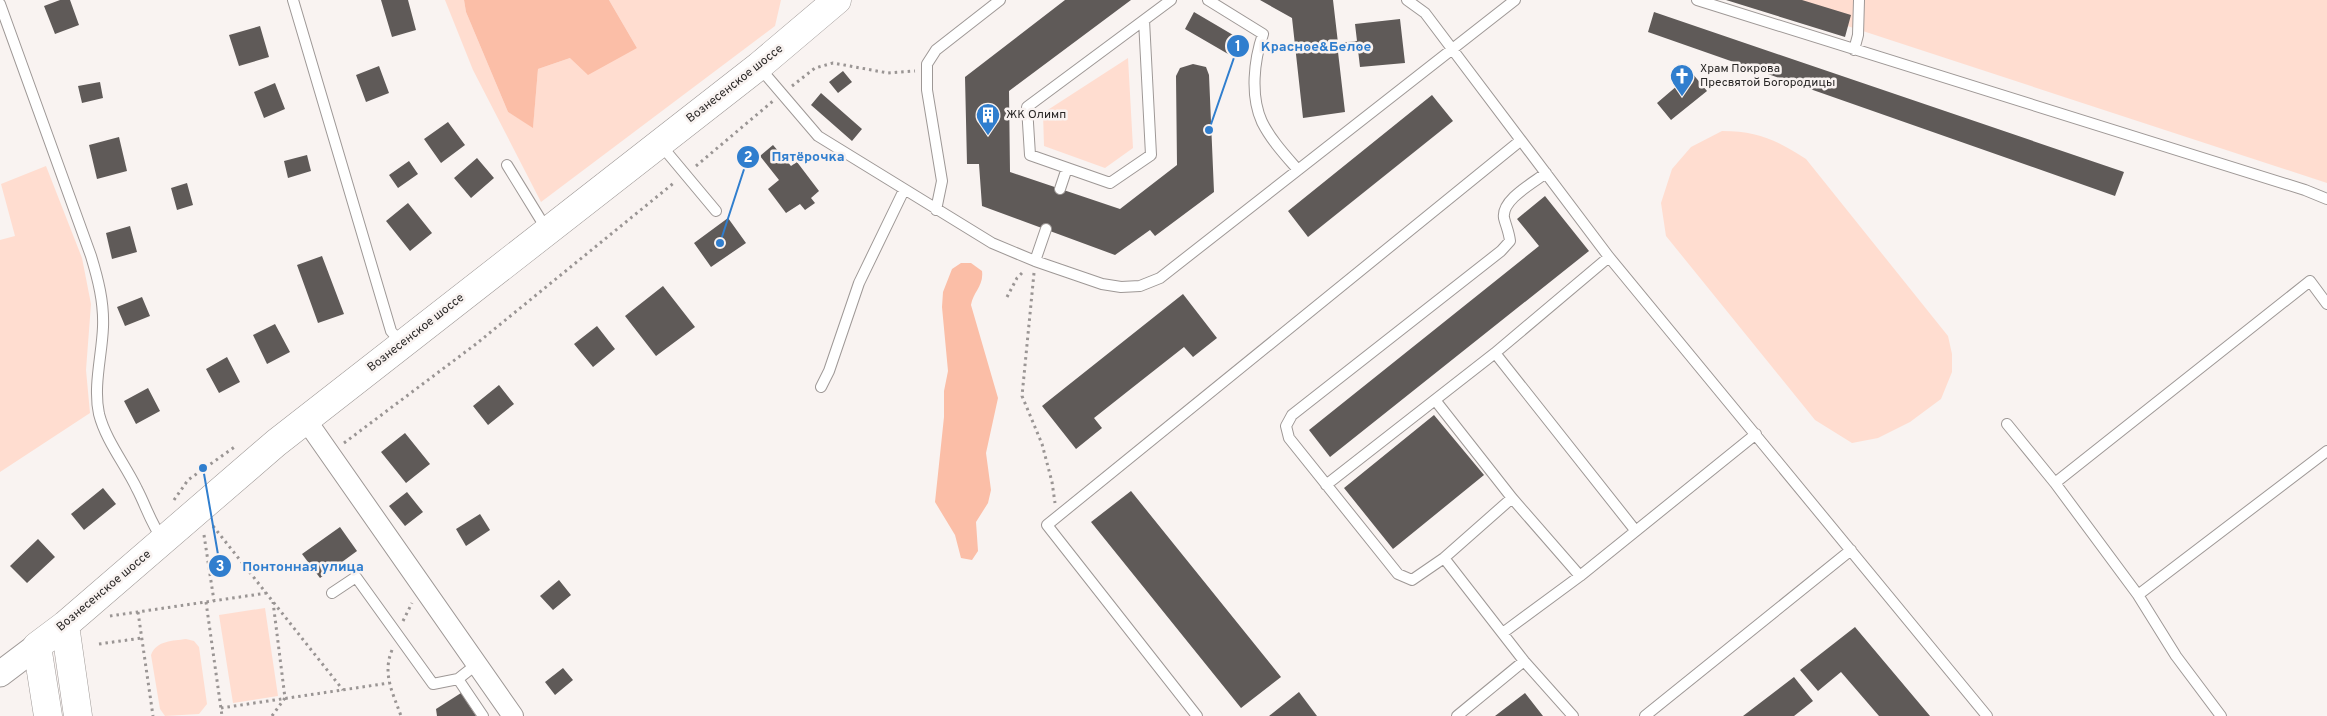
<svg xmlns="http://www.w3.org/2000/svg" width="2327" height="716" viewBox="0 0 2327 716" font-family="Overpass,sans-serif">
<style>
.green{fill:#ffddd0}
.water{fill:#fbbea7}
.building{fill:#5f5a58}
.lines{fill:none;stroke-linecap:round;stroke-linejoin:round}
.service-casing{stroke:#9e9896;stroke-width:12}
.minor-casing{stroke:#9e9896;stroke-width:22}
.tertiary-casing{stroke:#9e9896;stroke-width:27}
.primary-casing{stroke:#9e9896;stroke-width:29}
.path{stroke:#9a9594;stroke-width:3;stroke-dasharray:2.5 4;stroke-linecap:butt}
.service{stroke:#fff;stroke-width:10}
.minor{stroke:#fff;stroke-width:20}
.tertiary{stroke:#fff;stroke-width:25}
.primary{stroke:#fff;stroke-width:28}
.labels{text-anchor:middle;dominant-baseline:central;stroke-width:5;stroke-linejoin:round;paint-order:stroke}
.poi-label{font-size:12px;fill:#292726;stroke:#f9f3f1;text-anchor:start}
.street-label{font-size:12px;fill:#292726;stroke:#f9f3f1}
.leader{fill:none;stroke:#307ece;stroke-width:2}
.callout-dot{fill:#307ece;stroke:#f9f3f1;stroke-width:2}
.mark-label{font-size:15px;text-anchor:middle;font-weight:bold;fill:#fff}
.callout-label{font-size:14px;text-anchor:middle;font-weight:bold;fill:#307ece;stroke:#f9f3f1;stroke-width:5;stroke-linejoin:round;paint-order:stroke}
</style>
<rect width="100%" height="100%" fill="#f9f3f1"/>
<path class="green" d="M445,0h19l2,12 42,100 25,15 5,-58 32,-11 67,-10 -28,-48h172l-6,26 -234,176 -68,-132z
M1768,0h559v183z
M1128,58l5,90 -28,20 -61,-22 -1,-33z
M1722,131c36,0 54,9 84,28l142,177 4,18v18l-11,27 -31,23 -32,16 -26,5 -37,-23 -149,-184 -5,-33 11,-34 19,-22z
M46,166l36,92 9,46 -5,66 4,43 -90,59v-232l15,-4 -14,-52z
M265,608l13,88 -45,7 -14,-88z
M186,639l8,2 5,6 8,57 -8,10 -34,2 -5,-7 -9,-54c6,-15 22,-14 35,-16z"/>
<path class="water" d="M464,0h145l28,48 -49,27 -18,-17 -32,11 -5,59 -25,-16 -42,-100z
M961,263h10l11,8c2,15 -9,21 -11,34l27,93 -12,55 5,37 -3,13 -12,19 2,29 -6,9 -11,-2 -6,-23 -20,-33 9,-85v-26l4,-20 -6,-64 1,-15 9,-23z"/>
<path class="building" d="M60,0h10l9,25 -24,9 -11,-28z
M381,0h27l8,30 -24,7z
M1065,0h66l-122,91 1,81 110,37 57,-44 -1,-89 4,-8 13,-4 13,3 3,8 5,117 -59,44 -5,-6 -35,25 -133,-49 -3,-42h-12l-2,-87z
M1260,0h73l5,43 19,-2 -2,-17 45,-5 5,44 -45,4 -2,-17 -20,2 7,60 -42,6 -11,-100z
M1726,0h76l49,15 -6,22z
M1194,12l51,30 -10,16 -50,-29z
M1654,12l470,160 -9,24 -467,-164z
M260,26l9,31 -30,9 -10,-31z
M379,66l10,27 -23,9 -10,-27z
M843,71l9,11 -14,11 -9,-11z
M1692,73l15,18 -36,29 -14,-17z
M100,82l3,16 -21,5 -4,-17z
M275,83l10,26 -21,9 -10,-26z
M821,93l41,36 -10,12 -41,-36z
M1432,95l21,26 -145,116 -20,-26z
M448,122l17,23 -24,18 -17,-24z
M119,137l8,34 -30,8 -8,-34z
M773,145l18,21 6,-4 22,29 -8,7 4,5 -10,7 -5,-6 -14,9 -18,-24 11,-9 -19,-24z
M307,155l4,16 -23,7 -4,-17z
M477,158l17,20 -23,20 -17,-20z
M409,161l9,13 -20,14 -9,-13z
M187,183l6,22 -16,5 -6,-22z
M1545,196l44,55 -259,206 -21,-27 230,-184 -22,-27z
M408,203l24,30 -22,18 -24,-30z
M728,218l18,25 -35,24 -17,-24z
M130,226l7,26 -25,7 -6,-26z
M322,256l22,58 -26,9 -21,-58z
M663,286l32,41 -39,29 -31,-40z
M1183,294l34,44 -24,19 -9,-10 -47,37 -43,34 8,10 -26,21 -34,-43z
M142,297l8,19 -25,10 -8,-19z
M275,324l15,28 -23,12 -14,-29z
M597,326l18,23 -22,18 -19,-23z
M227,357l13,25 -21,11 -13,-24z
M499,385l15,19 -26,21 -15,-19z
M148,388l12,23 -24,13 -12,-23z
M1434,415l50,60 -91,74 -49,-61z
M405,433l25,31 -24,19 -25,-31z
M103,488l13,16 -32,26 -13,-16z
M1131,491l150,186 -40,31 -150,-186z
M407,492l16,20 -18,14 -16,-20z
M480,514l10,16 -24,16 -10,-17z
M340,527l17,24 -37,27 -18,-24z
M38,539l17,18 -28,26 -17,-17z
M559,580l12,15 -18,15 -13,-14z
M1855,627l75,89h-51l-38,-44 -23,19 -18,-21z
M563,668l10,12 -18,15 -10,-13z
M1794,677l19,24 -19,15h-51z
M1299,692l18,24h-48z
M461,693l15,23h-39l-1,-7z
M1525,693l18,23h-48z"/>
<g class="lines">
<g class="service-casing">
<path id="service" d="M293,0l98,331 10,12
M1208,0l55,34c-9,26 -13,62 -1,88 9,18 23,33 36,48
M1407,0l18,13 184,244 378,459
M1697,0l608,190 22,9
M0,4l91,252c7,23 13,46 12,71 -1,28 -10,59 -4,87 7,27 26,50 38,75 9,17 14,35 26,51
M1144,20l7,135 -41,28 -80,-28 -3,-48 144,-107
M1854,50l4,-15 1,-35
M759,67l59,69 174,107 43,18 67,23 19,3 19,-1 20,-8 355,-278
M660,144l56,67
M507,165l40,65
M1060,189l7,-21
M936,210l6,-29 -15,-91v-26l9,-14 64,-50
M1035,261l11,-32
M1495,353l140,177
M821,387l8,-16 30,-88 45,-93
M1435,400l77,98 68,78
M2007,424l48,59 83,112 38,61 45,60
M2055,483l255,-202 17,23
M1326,485l169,-132 114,-96
M1512,498l-68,60 -32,22 -14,-6 -109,-136 -3,-12 6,-11 209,-164 9,-10c-1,-9 -4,-15 -6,-23 -3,-18 29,-35 42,-45
M1444,558l80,103 49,55
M332,593l24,-16 77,107 25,-5
M2138,595l189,-144
M1504,632l76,-56 176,-142
M477,664l-19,15 25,37
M1197,716l-150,-191 473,-384
M1457,716l67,-55
M1645,716l206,-166"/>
</g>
<g class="minor-casing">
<path id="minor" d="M306,420l207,296"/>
</g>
<g class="tertiary-casing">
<path id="tertiary" d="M0,674l37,-28"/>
</g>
<g class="primary-casing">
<path id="primary" d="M65,625l13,91
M48,716l-11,-70 28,-21 211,-182 483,-377 78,-66"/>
</g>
<path class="path" d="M792,86l23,-18 18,-5 55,10 27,-2
M696,166l77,-65
M1034,273l-12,123 20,48 10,38 3,21
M1007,297l10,-19 7,-7
M344,443l132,-99 199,-162
M174,500l14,-20 48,-34
M213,526l130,164
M204,535l10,66
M206,602l16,114
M138,612l15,104
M110,616l157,-23
M403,621l9,-18
M99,644l43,-6
M392,650c-10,24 1,43 9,66
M221,708l168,-25
M272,716l13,-18 -12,-96"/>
<use href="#service" class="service"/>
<use href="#minor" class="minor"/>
<use href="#tertiary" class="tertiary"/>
<use href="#primary" class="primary"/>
</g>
<defs>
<g id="church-pin" transform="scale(1.25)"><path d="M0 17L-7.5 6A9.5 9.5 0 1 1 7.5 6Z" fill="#307ece" stroke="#f9f3f1"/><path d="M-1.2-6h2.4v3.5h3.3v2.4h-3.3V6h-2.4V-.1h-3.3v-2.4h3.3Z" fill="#fff"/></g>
<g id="building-pin" transform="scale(1.25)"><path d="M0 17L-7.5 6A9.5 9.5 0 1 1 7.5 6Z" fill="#307ece" stroke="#f9f3f1"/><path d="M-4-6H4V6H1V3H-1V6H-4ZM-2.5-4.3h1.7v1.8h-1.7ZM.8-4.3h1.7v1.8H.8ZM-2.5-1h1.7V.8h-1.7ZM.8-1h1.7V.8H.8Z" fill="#fff"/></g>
</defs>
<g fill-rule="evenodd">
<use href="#church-pin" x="1682" y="76"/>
<use href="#building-pin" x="988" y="115"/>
</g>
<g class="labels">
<g class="poi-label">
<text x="1700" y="69">Храм Покрова<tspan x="1700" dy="14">Пресвятой Богородицы</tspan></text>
<text x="1006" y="115">ЖК Олимп</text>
</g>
<g class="street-label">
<text transform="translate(735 84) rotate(-38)">Вознесенское шоссе</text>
<text transform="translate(416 333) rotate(-38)">Вознесенское шоссе</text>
<text transform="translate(104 591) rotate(-40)">Вознесенское шоссе</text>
</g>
</g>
<path class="leader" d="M1209 130L1238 46M720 243L748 157M203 468L220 566"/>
<g class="callout-dot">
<circle cx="1209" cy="130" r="5"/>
<circle cx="720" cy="243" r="5"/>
<circle cx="203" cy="468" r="5"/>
<circle cx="1238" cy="46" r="12"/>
<circle cx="748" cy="157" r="12"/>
<circle cx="220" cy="566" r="12"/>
</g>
<g class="mark-label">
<text x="1238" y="51">1</text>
<text x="748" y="162">2</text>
<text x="220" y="571">3</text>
</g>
<g class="callout-label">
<text x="1316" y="51">Красное&amp;Белое</text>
<text x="808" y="161">Пятёрочка</text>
<text x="303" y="571">Понтонная улица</text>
</g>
</svg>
